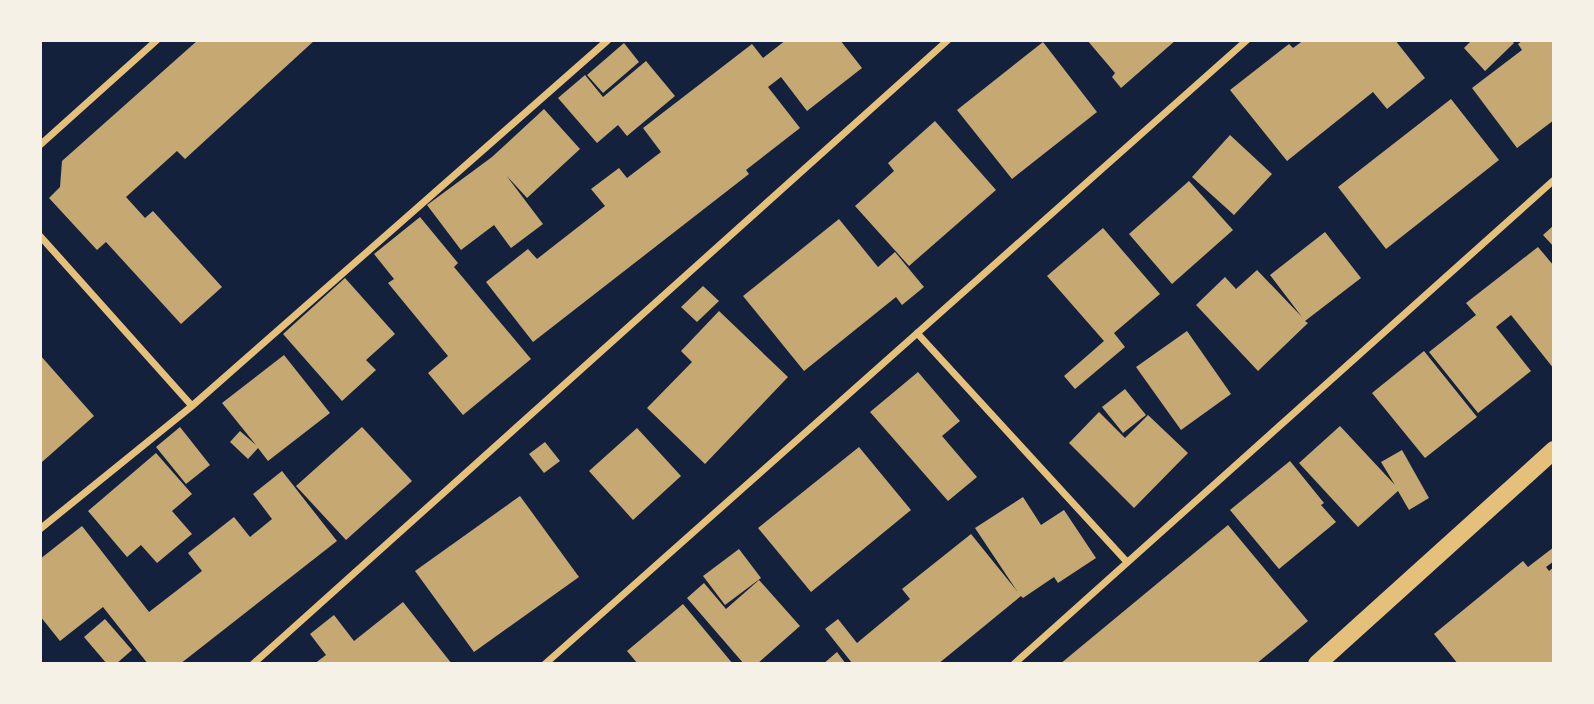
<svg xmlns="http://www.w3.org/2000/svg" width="1594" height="704" viewBox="0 0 1594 704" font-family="'Sofia Sans Condensed',sans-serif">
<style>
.building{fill:#c6a872}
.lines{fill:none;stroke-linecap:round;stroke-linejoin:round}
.minor{stroke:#e5c07b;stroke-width:7}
.primary{stroke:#e5c07b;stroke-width:18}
</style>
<rect width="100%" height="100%" fill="#14213d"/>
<path class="building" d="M198,40h117l-130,119 -8,-8 -51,46 19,21 8,-7 69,76 -41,37 -75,-82 -9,8 -48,-52 11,-11 2,-26z
M786,40h54l22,28 -55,43 -26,-34 -13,10 32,41 -54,42 3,4 -216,168 -47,-60 42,-33 9,10 68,-53 -14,-17 28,-21 8,10 34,-26 -18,-24 109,-84 11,14z
M1087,40h89l-55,48 -9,-11 3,-4z
M1304,40h91l30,38 -38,31 -14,-17 -86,69 -57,-71 59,-46 4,4z
M1472,40h39l3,3 -29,28 -21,-23z
M1523,40h31v80l-37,28 -45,-60 50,-38 -4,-6z
M1043,42l54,70 -85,67 -55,-69z
M624,43l15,19 -36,31 -16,-18z
M646,61l29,35 -48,40 -9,-11 -21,18 -39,-45 27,-23 18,22z
M1451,99l48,61 -113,89 -48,-62z
M544,109l36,40 -53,49 -21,-23 37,49 -32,24 -17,-23 -33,25 -34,-45 65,-48z
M935,121l61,69 -87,76 -54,-60 39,-35 -6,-8z
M1230,135l42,39 -38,41 -42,-38z
M1189,181l44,49 -61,54 -43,-50z
M420,217l38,46 -4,4 77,92 -68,56 -35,-42 20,-17 -60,-73 6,-4 -20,-25z
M839,219l39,48 17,-15 29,35 -22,18 -6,-8 -92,74 -61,-75z
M1554,225v22l-11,-12z
M1103,228l57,66 -46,39 11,14 -50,42 -11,-13 40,-35 -57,-65z
M1325,232l36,46 -56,43 3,2 -50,48 -62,-66 29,-28 11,12 21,-19 45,47 -32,-42z
M1538,247l16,19v103l-43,-54 -15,12 35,44 -53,42 -49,-61 47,-37 -10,-12z
M345,278l50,56 -29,26 10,10 -34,31 -59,-67z
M703,286l16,15 -22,21 -16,-15z
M719,311l69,66 -83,87 -58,-56 45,-46 -11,-11z
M1187,331l44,63 -50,36 -45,-63z
M1424,351l53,66 -52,41 -53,-65z
M40,355l54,61 -52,46 -2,-3z
M284,355l46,58 -62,48 -10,-13 -10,11 -18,-17 10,-11 16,14 -34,-42z
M918,372l42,49 -18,15 35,41 -29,24 -78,-89z
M1125,389l21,26 -23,18 -21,-26z
M1099,412l26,26 23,-23 40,38 -54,55 -65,-65z
M1340,426l55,59 -14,-23 21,-12 27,48 -20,12 -11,-19 -40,36 -59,-64z
M180,427l30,38 -24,19 -30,-37z
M362,427l50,54 -66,59 -50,-54z
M637,428l44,48 -48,44 -44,-49z
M545,442l15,19 -16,12 -15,-19z
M859,447l52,63 -100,82 -53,-64z
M156,453l36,41 -20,17 20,23 -35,29 -16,-18 -14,12 -39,-46z
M1290,461l34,42 -3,2 15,17 -57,47 -49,-59z
M282,471l55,70 -157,123h-32l-45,-57 -43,34 -20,-25v-57l42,-33 67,86 53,-41 -14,-18 46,-36 16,20 22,-18 -19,-25z
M520,496l59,81 -105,75 -59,-81z
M1023,497l18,28 23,-15 32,48 -38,25 -4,-6 -31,21 -2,-2 -83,68 -86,-1 -27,-34 13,-10 19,24 53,-44 -8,-10 69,-55 46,57 -42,-63z
M1228,525l80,96 -52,43h-196z
M1554,547v14l-8,6 3,4 5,-4v97h-96l-24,-30 89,-73 5,6z
M739,549l22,29 -36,27 -22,-29z
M759,580l41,46 -43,38h-13l-57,-66 17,-15 22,26z
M403,602l49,62h-138l12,-9 -16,-21 24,-19 20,26z
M683,604l50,60h-95l-11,-13z
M105,619l27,31 -16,14h-9l-23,-27z
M837,652l9,12h-23z"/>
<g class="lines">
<path class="minor" d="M40,145l117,-105
M40,236l152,170
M917,333l210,229
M40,529l152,-123 416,-366
M253,664l695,-624
M545,664l702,-624
M1014,664l540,-484"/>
<path class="primary" d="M1317,664l237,-214"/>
</g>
<rect width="1594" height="704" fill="none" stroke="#f6f1e7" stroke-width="84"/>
</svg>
